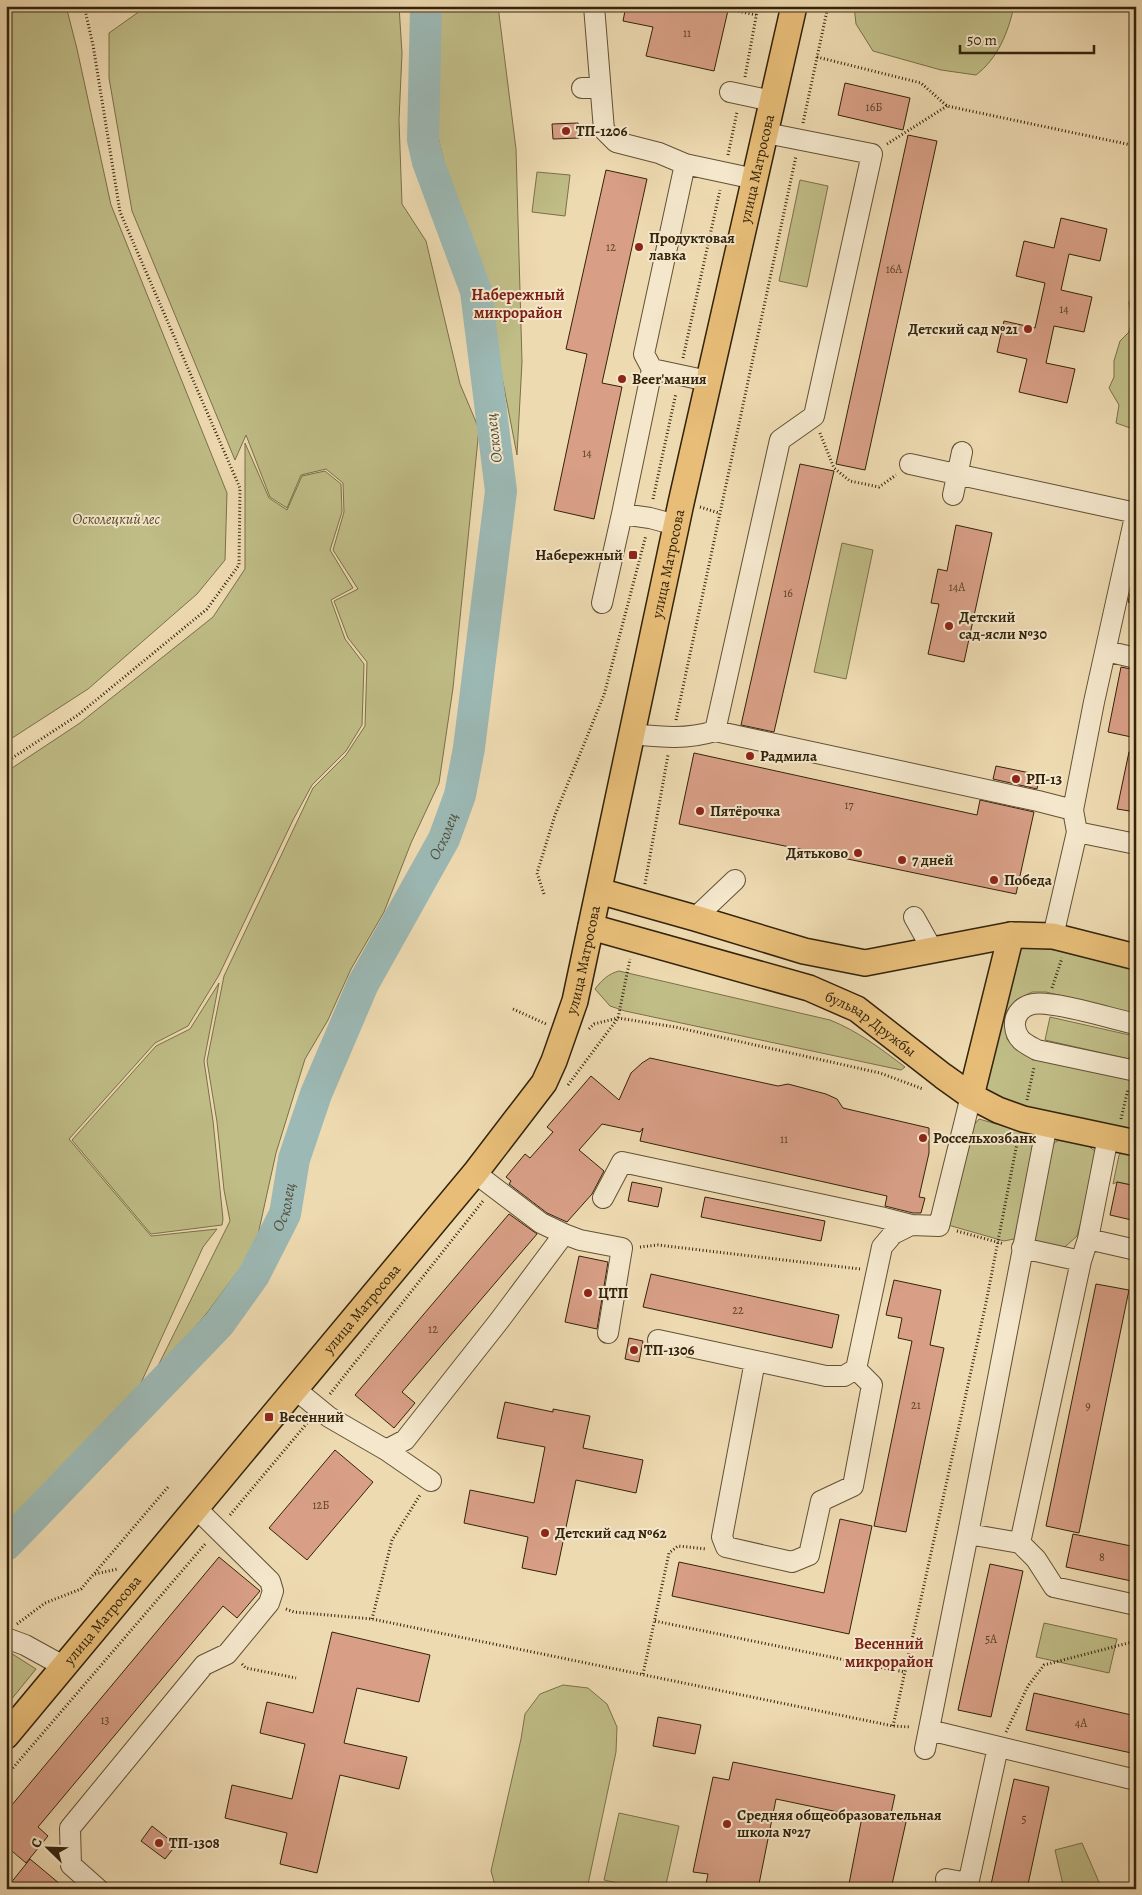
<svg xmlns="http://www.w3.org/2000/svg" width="1142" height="1895" viewBox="0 0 1142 1895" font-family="Alegreya,serif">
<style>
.green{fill:#c0bd87;stroke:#7a7049}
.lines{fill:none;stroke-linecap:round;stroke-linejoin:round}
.river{stroke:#9cb9b5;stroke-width:32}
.building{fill:#d89f86;stroke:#33230b}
.minor-casing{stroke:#625134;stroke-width:22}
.major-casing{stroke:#33230b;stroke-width:28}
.path{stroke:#33230b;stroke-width:3;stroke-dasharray:1 2.5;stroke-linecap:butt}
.minor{stroke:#f4e7cc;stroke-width:20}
.major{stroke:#e7bd78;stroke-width:25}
.poi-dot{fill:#8f2418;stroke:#f4e7cc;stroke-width:2}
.labels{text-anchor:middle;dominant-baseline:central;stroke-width:4;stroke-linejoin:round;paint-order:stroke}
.number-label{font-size:12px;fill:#5c422a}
.poi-label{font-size:15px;font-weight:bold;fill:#33230b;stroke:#f4e7cc;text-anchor:start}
.street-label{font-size:15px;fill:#33230b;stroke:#f4e7cc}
.park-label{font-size:15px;font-style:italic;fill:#564a2a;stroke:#f4e7cc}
.neighbourhood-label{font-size:16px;font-weight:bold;fill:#7a1f14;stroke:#f4e7cc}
.water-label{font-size:16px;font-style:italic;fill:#52503e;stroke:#f4e7cc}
</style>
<rect width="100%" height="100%" fill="#eedab1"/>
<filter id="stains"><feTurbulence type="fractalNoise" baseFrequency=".004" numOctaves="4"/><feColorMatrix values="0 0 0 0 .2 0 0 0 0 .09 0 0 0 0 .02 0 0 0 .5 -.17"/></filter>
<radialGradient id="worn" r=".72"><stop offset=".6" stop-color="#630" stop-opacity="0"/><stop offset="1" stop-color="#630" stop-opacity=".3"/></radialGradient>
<path class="green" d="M6,6h60l11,43 34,156 116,288 -2,67 -28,34 -109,95 -82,53z
M147,6h252l3,47 -3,67 3,84 24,37 34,143 19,45 -26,259 -14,95 -28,60 -27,69 -33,57 -23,51 -23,39 -29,94 -21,95 -48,65 -54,63 77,-155 -6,-31 -7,-68 -10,-61 17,-85 89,-188 33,-33 19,-29 2,-64 -19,-24 -14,-37 24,-12 -25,-39 11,-38 -1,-29 -17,-14 -25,6 -14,33 -17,-11 -24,-62 -11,25 -103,-249 -23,-133v-45z
M440,6h58l18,143 6,213 -5,93 -38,-197 -30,-74 -14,-60z
M854,6h160c-6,27 -16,52 -38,69l-35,-5 -68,-19 -17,-27z
M537,172l33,3 -5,41 -33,-4z
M800,180l28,6 -21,101 -28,-6z
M1136,285v145l-20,-7 3,-18 -10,-17 5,-11v-16l6,-20 9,-9 3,-12 -3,-17z
M245,443l24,55 18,12 15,-34 23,-5 16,13 1,28 -12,38 23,38 -22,12 14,39 19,25 -2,61 -16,26 -34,34 -19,35 -74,155 -31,51 -33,17 -86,96 82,97 66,-7 -14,18 -62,136 -135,144v-755l74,-49 133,-106 32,-48z
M842,543l31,7 -27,129 -32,-7z
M1028,947l27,3 81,20v44l-90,-22h-14l-16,8 -9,19v20l10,11 14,8 105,23v51l-116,-26 -39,-19 35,-138z
M619,971l211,49c28,11 51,29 75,47l-4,3 -276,-59 -15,-5 -15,-17c7,-9 13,-15 24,-18z
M219,983l-15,78 9,60 10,98 -1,6 -71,9 -79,-94 84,-94 34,-17z
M1050,1017l84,19 -5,23 -84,-19z
M979,1119l49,14 6,7 2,8 -15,76 -7,15 -10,2 -56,-16 25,-99z
M1062,1139l25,6 9,7 -10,52 -9,32 -12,11 -21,-2 -8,-3 -3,-9 17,-83 5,-8z
M1123,1152l13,1v33l-19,-4 -4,2 6,-29z
M1044,1623l73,16 -8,34 -73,-16z
M6,1650l30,19 -30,37z
M563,1685l25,3 19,16 10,23 -1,25 -29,137h-91l-5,-18 30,-132 4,-25 15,-20z
M619,1813l60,13 -14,63h-22l-39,-9z
M1082,1843l20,46h-38l-9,-39z"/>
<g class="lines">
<path class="river" id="s1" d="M6,1545l213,-221 35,-49 31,-61 9,-55 22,-65 47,-110 81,-145 16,-44 9,-47 32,-257 -25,-200 -48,-129 -5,-22 3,-134"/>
</g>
<path class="building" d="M626,6h103l-15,65 -68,-15 7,-29 -30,-6z
M845,83l65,15 -7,32 -65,-15z
M578,123l1,15 -26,1 -1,-15z
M908,135l29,6 -72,329 -29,-6z
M606,170l41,9 -45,204 20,4 -28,132 -40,-9 33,-156 -21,-5z
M1061,218l46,11 -7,32 -31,-7 -8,36 31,7 -8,35 -30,-6 -8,37 29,6 -8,34 -48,-11 8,-33 -30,-7 7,-31 31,7 10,-45 -29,-7 8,-35 30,7z
M800,464l34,7 -60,261 -33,-7z
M956,525l36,8 -28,129 -36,-8 11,-50 -8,-1 7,-34 9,2z
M1136,568v36l-8,-2z
M1121,667l15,3v68l-28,-6z
M1129,752l7,1v59l-19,-3z
M694,753l283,62 3,-15 54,12 -18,82 -337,-70z
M996,766l44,9 -3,14 -44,-10z
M650,1058l128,28 10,-2 38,10 11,5 6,9 86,20v25l-10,44 6,1 -4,15h-8l-28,-7 2,-10 -247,-55 3,-13 -3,4 -38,-8 -23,26 25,21 -12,23 -25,28 -20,-9 -38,-29 2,-3 -5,-4 19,-23 5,4 23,-26 -6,-5 44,-51 28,24 12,-27 11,-10z
M632,1182l30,6 -4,19 -30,-6z
M1117,1182l19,4v35l-26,-6z
M705,1197l120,24 -4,20 -120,-24z
M509,1214l28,20 -135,158 13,11 -21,25 -39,-33z
M579,1256l29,6 -11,67 -32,-7z
M651,1274l188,41 -7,33 -189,-41z
M894,1280l47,10 -11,55 14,3 -38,184 -32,-6 38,-185 -14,-3 4,-20 -16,-3z
M1096,1284l33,6 -50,243 -33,-7z
M629,1338l14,3 -4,21 -14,-3z
M505,1402l48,10v-3l37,7 -7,32 60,12 -7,33 -60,-13 -20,95 -34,-7 6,-31 -64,-14 6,-33 64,13 11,-56 -48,-9z
M335,1450l38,32 -66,78 -38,-32z
M840,1519l32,7 -23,108 -177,-38 7,-34 145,31z
M1073,1534l63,13v35l-70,-15z
M219,1557l41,34 -23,27 -14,-12 -185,221 10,9 -22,27 -20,-17v-34z
M990,1564l33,7 -32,146 -33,-7z
M332,1632l98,23 -11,47 -62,-14 -13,55 63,14 -8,32 -59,-14 -23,98 -37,-9 7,-31 -62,-15 7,-33 60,14 13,-55 -45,-11 7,-31 46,11z
M1034,1693l102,23v38l-110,-24z
M658,1717l43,8 -6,29 -42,-8z
M733,1762l162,33 -5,23 16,4 -15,67h-43l14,-72 -86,-18 -18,90h-53l3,-15 -15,-2 20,-95 16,3z
M1014,1779l35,8 -22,102h-37z
M152,1826l24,19 -11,14 -24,-18z
M30,1859l36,30h-60z"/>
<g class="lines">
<g class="minor-casing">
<path id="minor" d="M594,6l10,124 12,12 43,11 26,11 70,15
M582,88h18
M730,92l42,9
M766,133l106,21 -58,262 -34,24 -65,291 323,70 35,9
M652,369l56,12
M910,464l226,49
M953,495l9,-43
M622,514l28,4 26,7
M602,603l20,-89 26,-125 4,-20 -8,-15 41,-190
M1106,651l30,7
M632,734c29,3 54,6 83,-3
M1077,832l59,12
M914,917l18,32
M695,918l40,-38
M1053,936l24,-104 -4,-22 21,-108 42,-190
M1136,1024c-24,-5 -83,-24 -103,-20 -11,2 -19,11 -18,22 1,14 11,18 22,24l99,21
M475,1173l66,50 23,11
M603,1198l19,-36 258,55 31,8 28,1 32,-130
M1088,1239l20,-102
M1022,1248l59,13
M658,1340l168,36h18l12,-7 26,-122 11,-13 18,-9
M755,1361l-33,176 4,10 66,15 17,-7 12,-54 32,-15 19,-101 -16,-16
M296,1390l33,27 57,33 19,-10 94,-119 65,-87 16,6 42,8 -14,85
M386,1450l45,31
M968,1534l52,9 16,16 18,28 82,18
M1020,1543l61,-282 7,-22 48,11
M6,1638l19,7 40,22
M929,1730l207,50
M925,1749l43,-215 79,-410
M946,1879l22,4
M98,1889l-27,-24 -1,-37 134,-163 23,-11 42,-51 4,-12 -3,-10 -73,-72
M967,1889l31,-142"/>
</g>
<g class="major-casing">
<g id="major">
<path d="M599,891l96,27 109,33 61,12 146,-28 42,1 83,21"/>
<path id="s2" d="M591,927l218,61 48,21 86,67 28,20 27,14 25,9 113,24"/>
<path d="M971,1096l40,-161"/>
<path id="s3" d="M6,1736l469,-563 69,-90 10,-22 21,-60 106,-498 113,-497"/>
</g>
</g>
<path class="path" d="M728,9l28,6
M817,57l104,26 26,23 189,40
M745,77l13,-71
M803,123l25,-117
M887,144l60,-38
M728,155l9,-43
M683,358l37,-168
M820,433l14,35 16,13 29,6 17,-12
M653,499l23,-106
M700,507l19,6
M676,720l120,-564
M6,762l72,-47 129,-106 32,-44 1,-77 -120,-276 -27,-167 -9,-39
M645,884l23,-129
M544,894l-7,-21 18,-58 49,-120 42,-160
M1052,988l10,-30
M513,1009l33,15
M589,1029l5,-5 24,-6 57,9 205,46 43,16
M568,1085l50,-67 12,-59
M1027,1100l7,-33
M1121,1119l7,-30
M957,1231l47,13
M640,1247l18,-2 202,24
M330,1394l153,-193
M230,1515l78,-93
M95,1574l23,-5
M286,1609l8,3 78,7 521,107 18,1
M372,1619l20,-79 28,-45
M655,1621l249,51
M17,1624l28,-21 36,-14 87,-102
M6,1664l3,14 -3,3
M242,1664l4,4 50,10
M643,1674l26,-121 9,-7 29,3
M893,1726l93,-423 32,-165
M1006,1732l22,-46 16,-21 92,-24
M6,1776l200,-233"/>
<use href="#minor" class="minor"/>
<use href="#major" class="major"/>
</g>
<g class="poi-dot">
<circle cx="566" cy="131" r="5"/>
<circle cx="639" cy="247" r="5"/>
<circle cx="1028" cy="329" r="5"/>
<circle cx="622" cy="379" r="5"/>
<rect x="628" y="550" width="10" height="10" rx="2.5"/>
<circle cx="949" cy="626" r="5"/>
<circle cx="750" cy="756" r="5"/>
<circle cx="1016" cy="779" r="5"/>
<circle cx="700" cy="811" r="5"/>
<circle cx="858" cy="853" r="5"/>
<circle cx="902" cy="860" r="5"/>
<circle cx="994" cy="880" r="5"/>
<circle cx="923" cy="1138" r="5"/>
<circle cx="588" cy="1293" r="5"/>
<circle cx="634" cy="1350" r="5"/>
<rect x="264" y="1412" width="10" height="10" rx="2.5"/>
<circle cx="545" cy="1533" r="5"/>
<circle cx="727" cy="1824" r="5"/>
<circle cx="159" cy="1843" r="5"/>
</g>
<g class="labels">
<g class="number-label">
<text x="687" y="33">11</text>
<text x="874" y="107">16Б</text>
<text x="611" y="247">12</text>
<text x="894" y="269">16А</text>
<text x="1064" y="309">14</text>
<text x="587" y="453">14</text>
<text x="957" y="587">14А</text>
<text x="788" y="593">16</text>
<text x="849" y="805">17</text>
<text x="784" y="1139">11</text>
<text x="738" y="1310">22</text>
<text x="433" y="1329">12</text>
<text x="916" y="1405">21</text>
<text x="1088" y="1406">9</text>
<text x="321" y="1505">12Б</text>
<text x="1102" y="1557">8</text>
<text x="991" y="1639">5А</text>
<text x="105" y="1720">13</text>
<text x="1081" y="1723">4А</text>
<text x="1024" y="1819">5</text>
</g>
<g class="poi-label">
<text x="576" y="131">ТП-1206</text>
<text x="649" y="238">Продуктовая<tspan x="649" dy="17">лавка</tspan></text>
<text x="1018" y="329" text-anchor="end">Детский сад №21</text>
<text x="632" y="379">Beer'мания</text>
<text x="623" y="555" text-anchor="end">Набережный</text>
<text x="959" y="617">Детский<tspan x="959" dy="17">сад-ясли №30</tspan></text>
<text x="760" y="756">Радмила</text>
<text x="1026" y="779">РП-13</text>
<text x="710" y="811">Пятёрочка</text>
<text x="848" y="853" text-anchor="end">Дятьково</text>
<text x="912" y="860">7 дней</text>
<text x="1004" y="880">Победа</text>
<text x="933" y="1138">Россельхозбанк</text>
<text x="598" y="1293">ЦТП</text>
<text x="644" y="1350">ТП-1306</text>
<text x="279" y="1417">Весенний</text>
<text x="555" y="1533">Детский сад №62</text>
<text x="737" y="1815">Средняя общеобразовательная<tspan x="737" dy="17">школа №27</tspan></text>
<text x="169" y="1843">ТП-1308</text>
</g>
<g class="street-label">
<text stroke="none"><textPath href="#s3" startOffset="1786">улица Матросова</textPath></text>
<text stroke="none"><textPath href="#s3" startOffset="1381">улица Матросова</textPath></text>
<text stroke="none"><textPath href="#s3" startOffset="976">улица Матросова</textPath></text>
<text stroke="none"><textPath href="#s2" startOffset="298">бульвар Дружбы</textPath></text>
<text stroke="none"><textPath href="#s3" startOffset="556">улица Матросова</textPath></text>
<text stroke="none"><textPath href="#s3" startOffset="151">улица Матросова</textPath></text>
</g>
<g class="park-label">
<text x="116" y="519">Осколецкий лес</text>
</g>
<g class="neighbourhood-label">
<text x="518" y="295">Набережный<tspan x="518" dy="18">микрорайон</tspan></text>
<text x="889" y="1644">Весенний<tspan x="889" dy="18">микрорайон</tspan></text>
</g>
<g class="water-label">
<text transform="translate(494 438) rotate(-97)">Осколец</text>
<text stroke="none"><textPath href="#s1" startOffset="848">Осколец</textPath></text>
<text stroke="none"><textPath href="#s1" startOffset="442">Осколец</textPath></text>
</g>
</g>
<rect width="1142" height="1895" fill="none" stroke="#eedab1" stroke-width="25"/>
<rect x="8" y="8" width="1127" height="1880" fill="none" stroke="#33230b" stroke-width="2.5"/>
<rect x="12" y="12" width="1117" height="1870" fill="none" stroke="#33230b"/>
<g transform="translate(48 1848) rotate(293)" stroke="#f4e7cc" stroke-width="4" paint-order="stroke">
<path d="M0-4L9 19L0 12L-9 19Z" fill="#33230b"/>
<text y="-8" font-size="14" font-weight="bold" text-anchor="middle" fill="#33230b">С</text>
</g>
<path d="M960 45v8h134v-8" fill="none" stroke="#33230b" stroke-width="2.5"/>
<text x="967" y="45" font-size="15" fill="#33230b" stroke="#f4e7cc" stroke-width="4" paint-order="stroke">50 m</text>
<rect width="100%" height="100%" filter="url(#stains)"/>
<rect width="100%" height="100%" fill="url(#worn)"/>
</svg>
